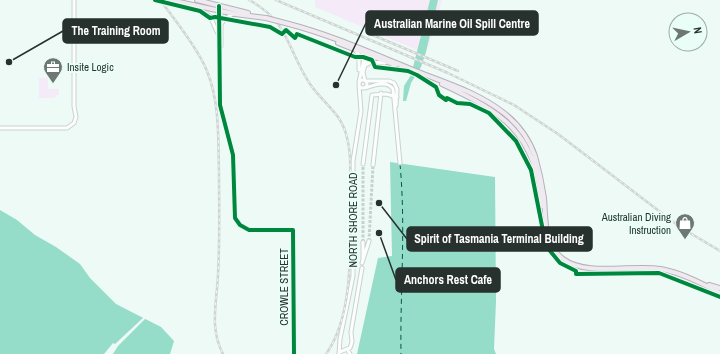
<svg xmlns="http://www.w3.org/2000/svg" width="720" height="354" viewBox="0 0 720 354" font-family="'Archivo Narrow',sans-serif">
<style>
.green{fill:#f5eaf7}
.water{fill:#95dcc9}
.pier{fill:#eefaf6}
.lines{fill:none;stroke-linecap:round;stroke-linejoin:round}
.ferry{stroke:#025949;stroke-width:1;stroke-dasharray:5 4;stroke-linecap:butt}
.minor-tunnel{stroke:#c6d2ce;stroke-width:3;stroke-dasharray:3 1.5;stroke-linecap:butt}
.minor-casing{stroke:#c9d2cf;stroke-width:5}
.major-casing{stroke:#b7b0bb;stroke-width:6}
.minor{stroke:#fcfefe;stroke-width:3}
.major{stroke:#efeaf0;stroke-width:4}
.rail-casing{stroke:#d0d3d2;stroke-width:2.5}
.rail{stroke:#eafef8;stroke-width:1;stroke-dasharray:3;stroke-linecap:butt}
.major-bridge-casing{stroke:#b7b0bb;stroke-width:6;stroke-linecap:butt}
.major-bridge{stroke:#efeaf0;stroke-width:4}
.cycleway-casing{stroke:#eafef8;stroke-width:6}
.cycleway{stroke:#00873e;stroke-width:4}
.labels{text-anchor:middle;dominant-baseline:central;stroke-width:4;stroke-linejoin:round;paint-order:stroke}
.poi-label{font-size:11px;fill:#27312e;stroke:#eafef8;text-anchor:start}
.street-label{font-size:11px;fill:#27312e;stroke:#eafef8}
.leader{fill:none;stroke:#27312e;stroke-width:1.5}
.callout-dot{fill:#27312e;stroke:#eafef8;stroke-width:1.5}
.callout{fill:#27312e;stroke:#27312e;stroke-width:1.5}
.callout-label{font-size:12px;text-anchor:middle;font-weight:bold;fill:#fff}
</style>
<rect width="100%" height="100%" fill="#eefaf6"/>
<path class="green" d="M315,0h115l-13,50 -102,-43z
M438,0h4l-15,52 2,-15z
M39,78h9v11h11v5l-5,4h-15z"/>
<path class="water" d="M430,0h8l-12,52 -5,15 -10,16 -5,18h-3l1,-15 7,-11z
M390,162l105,15 1,124 -2,48 2,5h-139l21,-96 14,-2z
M0,210l17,10 18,15 21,12 24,17 10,14 26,26 45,23 13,14 -4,13h-170z"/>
<path class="pier" d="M144,317l2,1 -28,28 -5,8h-9l9,-11 2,1z"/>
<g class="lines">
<path class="ferry" d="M400,164c6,64 0,126 1,190"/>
<path class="minor-tunnel" d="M369,241l4,-76
M363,242v-78"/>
<g class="minor-casing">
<path id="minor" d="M191,6l19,10 7,16
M219,9l1,96 13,50 2,63 5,7 9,5h44l1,124
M222,23l4,-5 7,-4
M221,46v-37
M356,51l3,4v15
M366,65l5,-3 14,1
M359 84a4 4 0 1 1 8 0a4 4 0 1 1-8 0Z
M365,81h24l5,2 3,6 -1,17
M365,81l-2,-9 5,-17
M359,82l6,-28
M365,88c9,-3 22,-8 28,1l7,74
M0,128h67l7,-5 2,-6 -2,-11v-106
M363,164l9,-69 14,-1 11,3
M373,165l8,-72
M363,259v-17
M362,263l7,-22
M347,349l3,-1 2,-6 -1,-10 11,-64
M340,352l7,-3 3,5
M339,354l1,-15 13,-63v-115l8,-50 -2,-26"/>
</g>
<g class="major-casing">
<path id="major" d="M170,0l65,14 31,4
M197,0l51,13
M289,24c42,11 82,29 122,45 31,13 65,22 93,44 14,11 25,26 31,43 4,14 7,28 9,42 2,22 -1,46 19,61 24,18 70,5 98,10 21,4 40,14 59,24
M338,43l57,22
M442,84c62,29 93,48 100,122
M709,285l11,3"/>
</g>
<use href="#minor" class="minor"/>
<use href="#major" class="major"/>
<g class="rail-casing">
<path id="rail" d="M160,0c14,18 39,50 47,71 13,32 11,68 12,102 0,34 1,67 -1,101 -1,28 -9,54 5,80
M249,0c41,22 38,50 61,84 12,18 30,28 36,50 6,20 4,41 4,61 0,47 5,119 -24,159
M276,0l172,73 66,32 44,29 122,93 40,24
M368,33l90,38"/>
</g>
<use href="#rail" class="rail"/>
<g class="major-bridge-casing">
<path id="major-bridge" d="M266,18l23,6"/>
</g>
<use href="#major-bridge" class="major-bridge"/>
<g class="cycleway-casing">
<path id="cycleway" d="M155,0l45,11 10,7 5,-1 55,10 12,7 4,-4 9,8 2,-4 58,23h8l9,3 3,7 33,4 9,4 19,12 3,8 7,5 1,-2 10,5 13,1 19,9 27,28 15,29 15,76 14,17 16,8v3l83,-1 61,24
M219,6l1,99 13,50 2,63 5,7 9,5h44l1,124"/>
</g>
<use href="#cycleway" class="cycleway"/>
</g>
<defs>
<g id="office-pin" transform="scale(1)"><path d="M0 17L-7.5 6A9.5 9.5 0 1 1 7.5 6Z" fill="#6d7774" stroke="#eafef8"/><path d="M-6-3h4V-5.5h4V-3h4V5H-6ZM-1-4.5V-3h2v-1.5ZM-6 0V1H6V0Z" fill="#fff"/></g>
<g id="shop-pin" transform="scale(1)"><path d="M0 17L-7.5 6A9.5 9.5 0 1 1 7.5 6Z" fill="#6d7774" stroke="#eafef8"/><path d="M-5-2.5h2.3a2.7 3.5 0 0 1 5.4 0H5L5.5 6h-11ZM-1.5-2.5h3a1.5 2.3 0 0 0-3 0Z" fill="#fff"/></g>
</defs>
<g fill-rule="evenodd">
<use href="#office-pin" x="53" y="67"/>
<use href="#shop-pin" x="685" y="223"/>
</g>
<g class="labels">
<g class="poi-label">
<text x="67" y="67">Insite Logic</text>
<text x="671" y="217" text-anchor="end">Australian Diving<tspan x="671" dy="13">Instruction</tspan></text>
</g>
<g class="street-label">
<text transform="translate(353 220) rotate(-90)">NORTH SHORE ROAD</text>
<text transform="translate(284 287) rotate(-90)">CROWLE STREET</text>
</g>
</g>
<path class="leader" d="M336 85L366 23M9 62L63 31M379 203L407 239M379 233L396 280"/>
<g class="callout-dot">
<circle cx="336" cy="85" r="4"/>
<circle cx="9" cy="62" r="4"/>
<circle cx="379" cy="203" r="4"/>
<circle cx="379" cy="233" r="4"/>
</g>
<g class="callout">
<rect x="366" y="11" width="172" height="24" rx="4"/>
<rect x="63" y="19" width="105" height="24" rx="4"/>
<rect x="407" y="227" width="185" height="24" rx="4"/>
<rect x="396" y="268" width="104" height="24" rx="4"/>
</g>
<g class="callout-label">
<text x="452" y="28">Australian Marine Oil Spill Centre</text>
<text x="116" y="35">The Training Room</text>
<text x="499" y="243">Spirit of Tasmania Terminal Building</text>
<text x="448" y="284">Anchors Rest Cafe</text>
</g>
<g transform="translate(688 32) rotate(81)"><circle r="19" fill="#eafef8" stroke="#9caca7"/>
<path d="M0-3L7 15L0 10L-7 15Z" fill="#6d7774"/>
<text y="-6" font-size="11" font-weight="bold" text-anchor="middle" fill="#27312e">N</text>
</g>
</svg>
